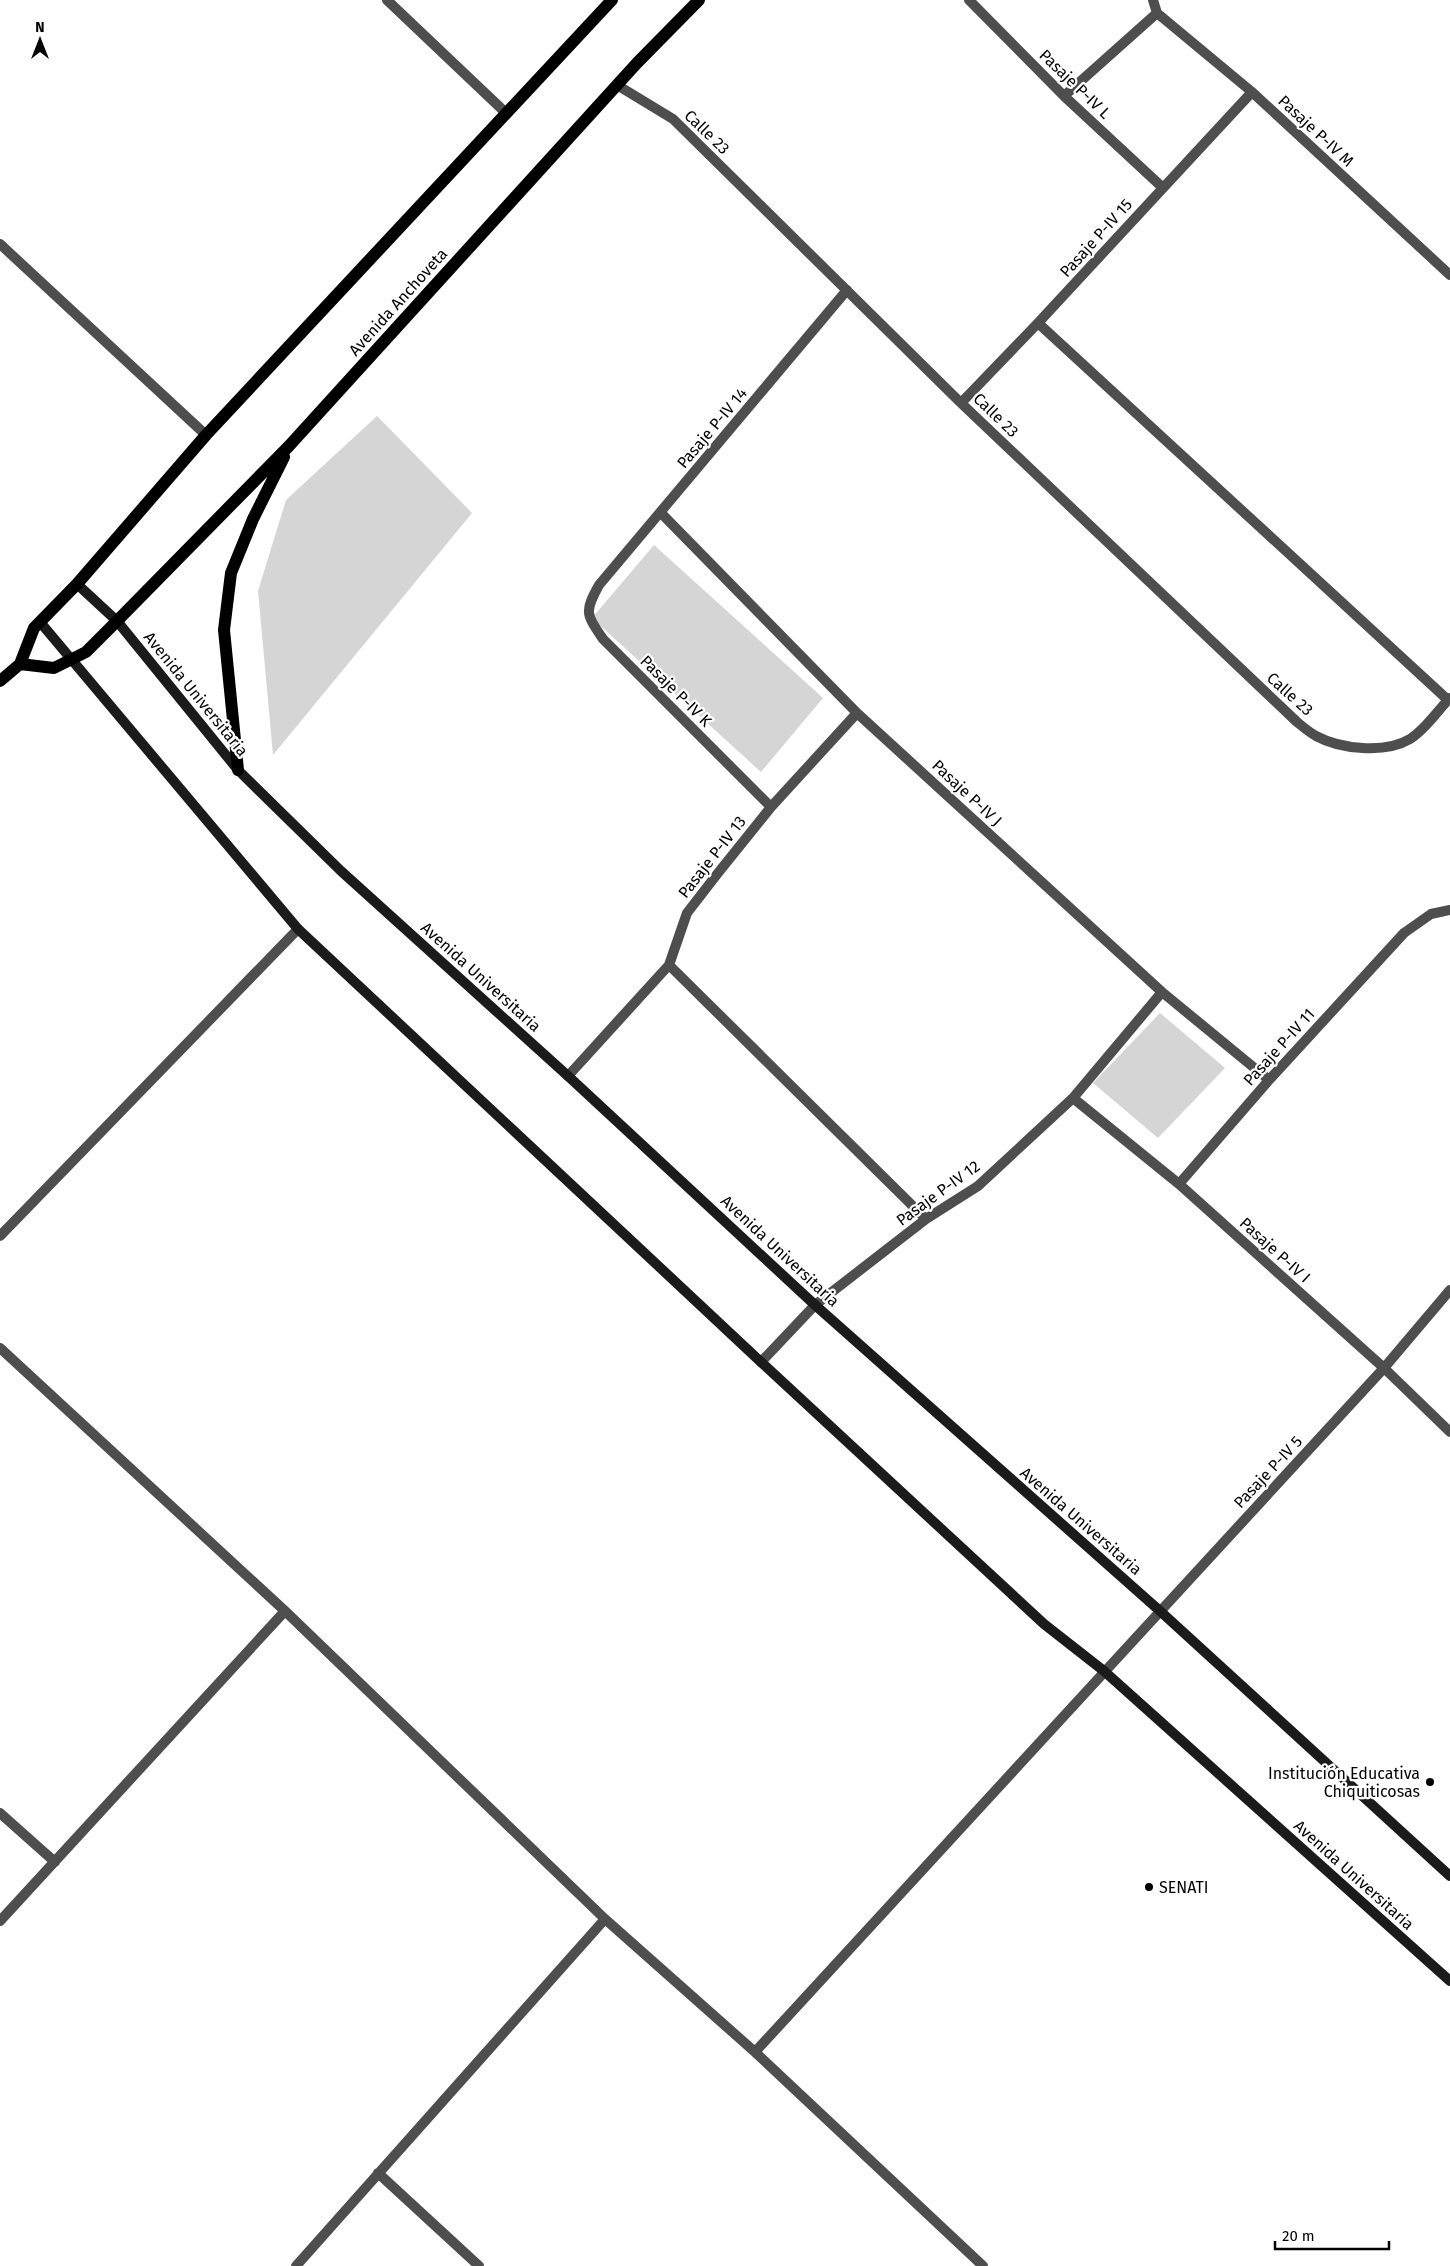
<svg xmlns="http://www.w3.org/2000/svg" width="1450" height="2266" viewBox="0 0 1450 2266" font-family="'Fira Sans',sans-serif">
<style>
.green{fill:#d5d5d5}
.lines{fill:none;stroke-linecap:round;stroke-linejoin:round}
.lane{stroke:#4e4e4e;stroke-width:10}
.street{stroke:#4e4e4e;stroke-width:10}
.secondary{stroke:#1b1b1b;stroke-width:10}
.primary{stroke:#000;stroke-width:12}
.poi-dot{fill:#000;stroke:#fff;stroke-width:2}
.labels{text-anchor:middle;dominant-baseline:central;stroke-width:4.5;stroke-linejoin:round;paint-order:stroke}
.street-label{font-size:16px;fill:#000;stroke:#fff}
.poi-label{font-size:16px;fill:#000;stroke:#fff;text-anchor:end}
</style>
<rect width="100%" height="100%" fill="#fff"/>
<path class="green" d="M377,416l95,97 -199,242 -15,-164 28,-91z
M654,545l169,153 -62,74 -169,-154z
M1160,1013l65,55 -67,70 -65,-55z"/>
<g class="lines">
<path class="lane" d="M0,1236l298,-307"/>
<path class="street" d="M387,0l119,113
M969,0l95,96 98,91
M1157,13l95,79 198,183
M617,85l56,34 288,284 336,319c6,5 12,10 19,14 24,13 69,18 94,3 16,-10 27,-28 40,-41
M1064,96l93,-83 -4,-13
M0,244l206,191
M1038,323l410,377
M961,403l77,-80 214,-231
M661,513l196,200 305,279 107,88
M771,807l-168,-168c-17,-25 -19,-27 -4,-54l248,-295
M669,965l257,254
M568,1076l101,-111 18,-52 31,-40 53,-66 86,-94
M1073,1098l106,86 205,184 66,64
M1179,1184l90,-104 135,-147 27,-19 19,-4
M0,1348l285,263 320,308
M761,1362l54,-57 111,-86 52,-33 95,-88 89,-106
M0,1813l55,49
M0,1921l285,-310
M755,2052l629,-684 66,-78
M378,2173l101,93
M296,2266l309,-347 150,133 228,214"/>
<path class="secondary" d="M77,584l40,37 121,149 103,101 227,205 247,229 345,306 290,265
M40,622l258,307 463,433 283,262 60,47 346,310"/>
<path class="primary" d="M20,664l34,4 32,-16 31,-31 172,-175 348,-383 62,-63
M0,681l20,-17 14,-36 43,-44 129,-149 406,-435
M238,770l-14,-140 7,-57 22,-54 31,-62"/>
</g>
<g class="poi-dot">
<circle cx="1430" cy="1782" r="5"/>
<circle cx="1149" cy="1887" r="5"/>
</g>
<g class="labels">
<g class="street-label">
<text transform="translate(1075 84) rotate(44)">Pasaje P-IV L</text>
<text transform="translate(1316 131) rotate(43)">Pasaje P-IV M</text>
<text transform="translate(707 132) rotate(44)">Calle 23</text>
<text transform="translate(1096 238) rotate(-48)">Pasaje P-IV 15</text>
<text transform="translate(398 302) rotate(-48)">Avenida Anchoveta</text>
<text transform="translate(996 415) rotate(44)">Calle 23</text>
<text transform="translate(712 428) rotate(-50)">Pasaje P-IV 14</text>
<text transform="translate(676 691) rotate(45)">Pasaje P-IV K</text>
<text transform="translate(196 694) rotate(51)">Avenida Universitaria</text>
<text transform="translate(1290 694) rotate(42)">Calle 23</text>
<text transform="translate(967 793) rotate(43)">Pasaje P-IV J</text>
<text transform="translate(712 857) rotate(-52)">Pasaje P-IV 13</text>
<text transform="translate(481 977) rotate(42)">Avenida Universitaria</text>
<text transform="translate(1279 1047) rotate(-48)">Pasaje P-IV 11</text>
<text transform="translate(938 1193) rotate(-36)">Pasaje P-IV 12</text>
<text transform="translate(1275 1250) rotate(42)">Pasaje P-IV I</text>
<text transform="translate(780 1251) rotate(43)">Avenida Universitaria</text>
<text transform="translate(1268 1472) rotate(-47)">Pasaje P-IV 5</text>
<text transform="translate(1081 1521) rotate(41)">Avenida Universitaria</text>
<text transform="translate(1354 1875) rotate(42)">Avenida Universitaria</text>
</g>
<g class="poi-label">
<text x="1420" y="1773">Institución Educativa<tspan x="1420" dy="18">Chiquiticosas</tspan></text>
<text x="1159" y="1887" text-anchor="start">SENATI</text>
</g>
</g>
<g transform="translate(40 40)" stroke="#ffffff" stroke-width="4" paint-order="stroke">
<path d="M0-4L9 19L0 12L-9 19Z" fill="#000000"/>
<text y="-8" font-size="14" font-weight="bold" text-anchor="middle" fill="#000000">N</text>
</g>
<path d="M1275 2241v8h114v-8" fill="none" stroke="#000000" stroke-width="2.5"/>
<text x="1282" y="2241" font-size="15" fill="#000000" stroke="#ffffff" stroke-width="4" paint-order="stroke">20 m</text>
</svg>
